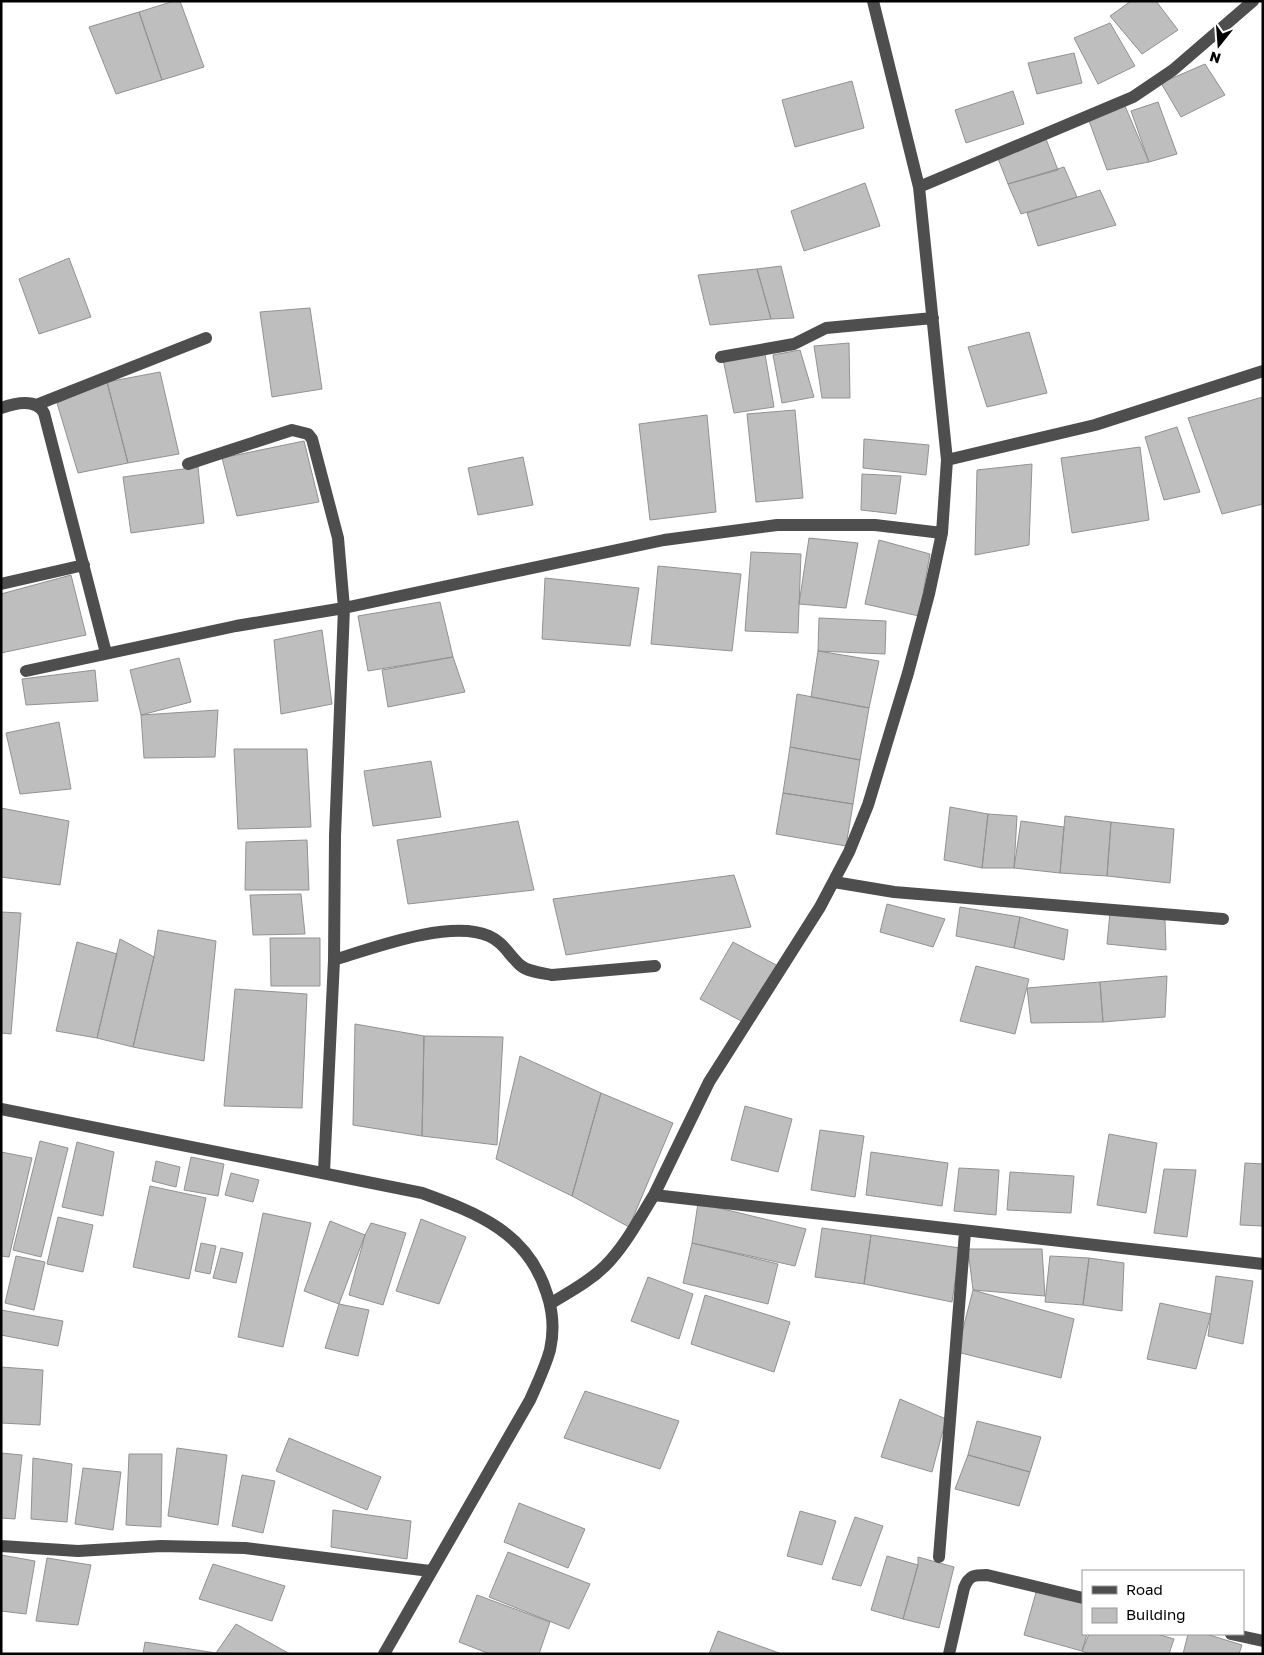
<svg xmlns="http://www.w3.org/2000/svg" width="1264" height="1655" viewBox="0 0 1264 1655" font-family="'Golos Text',sans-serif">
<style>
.building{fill:#bebebe;stroke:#929292}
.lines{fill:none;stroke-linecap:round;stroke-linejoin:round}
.minor{stroke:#4e4e4e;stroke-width:12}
</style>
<rect width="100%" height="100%" fill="#fff"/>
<path class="building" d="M174,1h6l24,66 -42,13 -23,-68z
M1131,1h25l22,29 -36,24 -32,-38z
M139,12l23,68 -46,14 -27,-67z
M1110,23l25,43 -37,18 -24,-46z
M1074,53l8,30 -45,11 -9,-31z
M1205,64l20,31 -44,22 -20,-34z
M852,81l12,47 -69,19 -13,-47z
M1013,91l11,33 -58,19 -11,-33z
M1158,102l19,52 -28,8 -18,-51z
M1125,106l24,56 -42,8 -19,-52z
M1046,139l12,31 -50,14 -11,-28z
M1064,167l13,30 -56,17 -13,-30z
M865,183l15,43 -76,25 -13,-40z
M1100,190l16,35 -78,21 -11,-33z
M69,258l22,59 -52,17 -20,-55z
M781,266l13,52 -23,1 -14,-50z
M757,269l14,50 -61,6 -12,-50z
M310,308l12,81 -50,8 -12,-85z
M1029,332l18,61 -60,14 -19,-60z
M849,343l1,55h-28l-8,-52z
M800,350l14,47 -32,6 -9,-48z
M765,354l9,53 -40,6 -11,-54z
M160,372l19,82 -51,9 -21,-81z
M107,382l21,81 -50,10 -21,-70z
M1263,397v107l-41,10 -34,-96z
M795,410l8,88 -47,4 -9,-88z
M707,415l9,97 -66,8 -11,-96z
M1177,427l23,65 -36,8 -19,-63z
M864,439l65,6 -3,30 -63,-7z
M304,441l15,61 -82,14 -15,-58z
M1140,447l9,73 -77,13 -11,-75z
M523,457l10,48 -55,10 -10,-47z
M1032,464l-3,81 -54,10 2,-85z
M198,467l6,56 -73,10 -8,-56z
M862,474l39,2 -5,38 -35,-4z
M809,538l49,5 -12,65 -47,-4z
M879,540l51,14 -11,62 -54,-12z
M751,552l50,2 -3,79 -53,-2z
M658,566l83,8 -9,77 -81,-7z
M71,575l15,60 -85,18v-59z
M545,578l94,10 -9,58 -88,-7z
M440,602l13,55 -85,14 -10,-55z
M819,618l67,3 -1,33 -67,-3z
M322,630l10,74 -51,10 -7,-74z
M818,651l61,10 -10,47 -58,-11z
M453,657l12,35 -77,15 -6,-37z
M179,658l12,44 -50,13 -11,-45z
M95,670l3,31 -72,4 -4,-26z
M797,694l72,14 -9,52 -70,-13z
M218,710l-3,47 -71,1 -3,-43z
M59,722l12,67 -51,5 -14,-61z
M790,747l70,13 -7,44 -70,-11z
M234,749h73l4,78 -73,2z
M431,761l10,56 -68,9 -9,-55z
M783,793l70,11 -7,42 -70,-12z
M950,807l38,7 -6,54 -38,-8z
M1,808l68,13 -9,64 -59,-8z
M988,814l29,2 -3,52h-32z
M1065,816l46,6 -4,54 -47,-3z
M518,821l16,69 -126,14 -11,-64z
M1021,821l43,6 -4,46 -46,-5z
M1111,822l63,7 -4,54 -63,-7z
M307,840l2,50h-64l1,-48z
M734,875l17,52 -185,28 -13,-56z
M301,894l4,40 -52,1 -3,-40z
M887,904l58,15 -12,28 -53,-15z
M960,907l60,10 -6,31 -58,-12z
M1,912l20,1 -10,121 -10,-1z
M1110,912l55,8 1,30 -59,-6z
M1020,917l48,13 -4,30 -50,-12z
M158,930l58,11 -12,120 -71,-14 21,-90z
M270,938h50v48h-49z
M120,939l34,18 -21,90 -36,-9z
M77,942l40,12 -20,84 -41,-7z
M733,942l47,25 -37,55 -43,-23z
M976,966l53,13 -14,55 -55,-13z
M1167,976l-2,41 -62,5 -3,-40z
M1100,982l3,40 -72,1 -4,-35z
M235,989l72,5 -5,114 -78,-2z
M355,1024l69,12 -2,100 -69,-11z
M424,1036l79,1 -6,108 -75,-9z
M520,1056l81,37 -29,103 -76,-37z
M601,1093l72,30 -44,104 -57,-31z
M745,1106l47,13 -14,53 -47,-12z
M820,1130l44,6 -9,61 -44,-7z
M1109,1134l48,9 -11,70 -49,-8z
M40,1141l28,7 -27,109 -28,-7z
M77,1142l37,10 -11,64 -41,-9z
M1,1152l31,6 -23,99 -8,-1z
M871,1152l77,11 -6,43 -76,-11z
M191,1157l33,7 -6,32 -34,-6z
M156,1161l24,6 -4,20 -24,-6z
M1245,1163l18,1v62l-23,-1z
M959,1168l40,2 -3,45 -42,-4z
M1164,1169l32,1 -9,67 -33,-4z
M1010,1172l64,4 -3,37 -64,-3z
M231,1173l28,7 -6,22 -28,-7z
M150,1186l56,12 -17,81 -56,-12z
M698,1203l108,26 -11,37 -103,-23z
M263,1213l48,10 -28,124 -45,-10z
M58,1217l35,8 -10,47 -36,-8z
M421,1219l45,18 -27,67 -43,-13z
M330,1221l35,14 -26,69 -35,-13z
M371,1223l35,10 -23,72 -34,-10 16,-60z
M822,1228l49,7 -7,49 -49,-7z
M871,1235l89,13 -8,54 -88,-18z
M201,1243l15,3 -6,28 -15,-3z
M692,1243l86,21 -10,40 -85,-21z
M221,1248l22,5 -7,30 -23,-5z
M968,1249h74l3,47 -72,-6z
M16,1256l29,6 -11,48 -29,-7z
M1050,1256l39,2 -6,47 -38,-3z
M1089,1258l35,5 -2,48 -39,-6z
M1216,1276l37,5 -10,63 -35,-8z
M648,1277l45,17 -14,45 -48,-18z
M973,1290l101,29 -13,59 -104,-26z
M705,1295l85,27 -16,50 -83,-28z
M1160,1303l51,11 -15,55 -49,-10z
M339,1304l30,6 -11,46 -33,-8z
M1,1310l62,11 -5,25 -57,-11z
M1,1367l42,3 -3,55 -39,-2z
M585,1391l94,30 -19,48 -96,-31z
M900,1399l46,20 -14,53 -51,-15z
M977,1421l64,16 -11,35 -62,-17z
M289,1438l92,39 -14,33 -91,-39z
M177,1448l50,7 -9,70 -50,-9z
M1,1453l21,2 -7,64 -14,-1z
M129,1454h33l-1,73 -35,-2z
M968,1455l62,17 -11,34 -64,-17z
M33,1458l39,6 -5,58 -36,-3z
M83,1468l38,4 -8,58 -38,-6z
M242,1475l33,6 -12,52 -31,-7z
M519,1503l66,26 -17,39 -64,-26z
M333,1510l78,11 -4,38 -76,-12z
M800,1511l36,10 -14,44 -35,-9z
M855,1517l28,9 -22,60 -29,-7z
M508,1552l82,32 -21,45 -80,-32z
M1,1555l34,6 -9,53 -25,-3z
M887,1556l31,9 -15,54 -32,-9z
M918,1557l36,10 -15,61 -36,-9 15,-54z
M47,1558l44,7 -13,60 -42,-4z
M213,1564l72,22 -13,35 -73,-22z
M1037,1589l46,13v32h4l-5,17 -58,-16z
M477,1595l73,27 -11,32h-49l-31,-12z
M236,1624l54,30 -74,-1z
M718,1631l64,23h-73z
M1089,1634h68l17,5 -5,15h-79l-8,-3z
M1188,1634h18l36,11 -3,9h-56z
M145,1642l71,11v1h-73z"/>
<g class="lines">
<path class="minor" d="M873,1l46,186 28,273
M919,187l214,-90 40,-27 80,-69
M721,357l73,-13 32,-16 107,-10
M36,405l170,-67
M1,408c14,-5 35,-10 43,5l62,240
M188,464l104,-34 16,4 4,5 26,99 6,70 -9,228 -1,124 -10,212
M942,533l5,-73 148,-35 168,-54
M1,584l83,-19
M26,671l210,-45 108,-18 320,-68 113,-15h98l67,8 -13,61 -21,79 -40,132 -19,47 -29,55 -111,175 -55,113
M834,882l60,10 329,27
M334,960c39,-12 116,-41 155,-24 14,6 20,19 31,29 8,7 22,8 32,10l103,-9
M1,1109l421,84c55,20 106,39 125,101 6,18 7,38 3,56 -5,18 -13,34 -20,50l-146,254
M550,1304c19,-12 39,-22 55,-38 20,-20 34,-47 49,-71l609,69
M1,1546l77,5 83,-5 84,2 185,23
M939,1557l26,-325
M1231,1634l32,7
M949,1654l15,-66c5,-13 10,-13 23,-13l96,23"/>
</g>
<rect width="1264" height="1655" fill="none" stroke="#000000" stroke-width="5"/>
<rect x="1082" y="1570" width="162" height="65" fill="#ffffff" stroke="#999999"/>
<rect x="1092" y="1586" width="25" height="8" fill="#4e4e4e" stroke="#999999"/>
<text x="1126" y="1595" font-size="15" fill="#000000">Road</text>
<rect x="1092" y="1608" width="25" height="15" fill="#bebebe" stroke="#999999"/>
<text x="1126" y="1620" font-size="15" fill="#000000">Building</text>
<g transform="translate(1219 45) rotate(197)" stroke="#ffffff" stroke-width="4" paint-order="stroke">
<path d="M0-4L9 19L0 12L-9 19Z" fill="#000000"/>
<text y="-8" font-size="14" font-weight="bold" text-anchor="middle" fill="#000000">N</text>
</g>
</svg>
